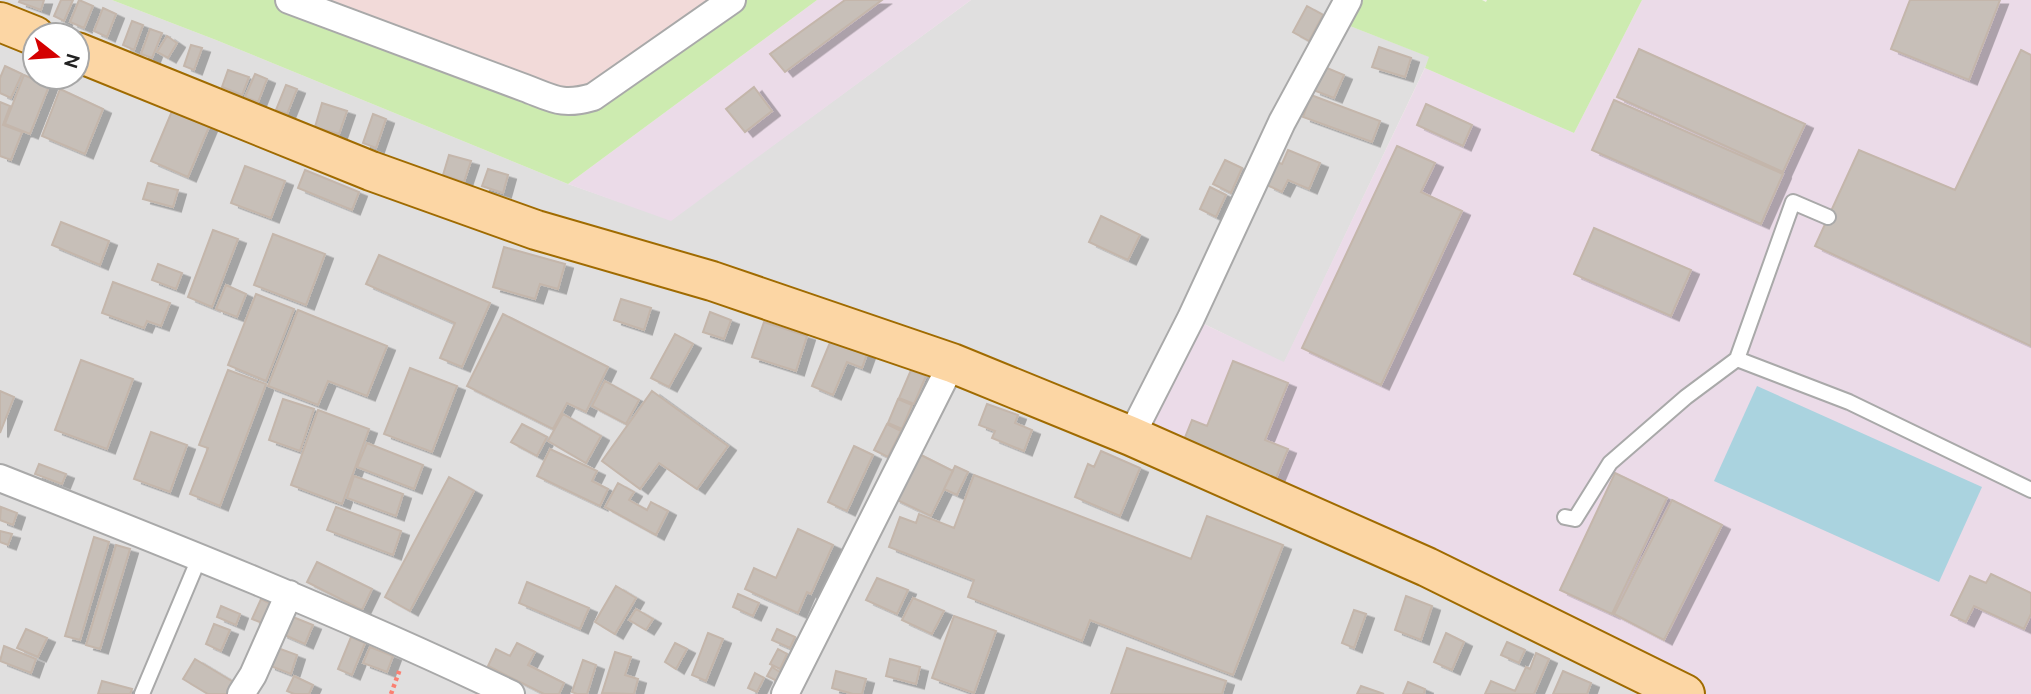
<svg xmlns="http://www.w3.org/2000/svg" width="2031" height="694" viewBox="0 0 2031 694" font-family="Ubuntu,sans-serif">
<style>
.residential{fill:#e0dfdf;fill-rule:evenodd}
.commercial{fill:#f2dad9}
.industrial{fill:#ebdbe8}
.grass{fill:#cdebb0}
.water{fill:#aad3df}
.building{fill:#c7bfb8;stroke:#c4b6ab;stroke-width:2;filter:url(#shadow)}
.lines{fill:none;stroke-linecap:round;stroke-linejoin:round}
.lane-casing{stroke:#a9a9a9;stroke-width:18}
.street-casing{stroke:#a9a9a9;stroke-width:30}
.primary-casing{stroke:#a06b00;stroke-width:42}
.path{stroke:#fa8072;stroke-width:4.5;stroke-dasharray:3.5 3.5;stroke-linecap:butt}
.lane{stroke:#fff;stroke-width:14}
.street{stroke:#fff;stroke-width:26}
.primary{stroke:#fcd6a4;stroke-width:38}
</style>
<defs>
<filter id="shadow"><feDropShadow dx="8" dy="4.5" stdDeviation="0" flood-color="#0004"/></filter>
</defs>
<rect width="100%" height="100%" fill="#f2efe9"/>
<path class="residential" d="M0,0h112l104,40 352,144 103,36 300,-220h377l-11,21 93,36 -146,306 -92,-45 479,376h-1671zM35,35h42v42h-42z"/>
<path class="commercial" d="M289,0h443l-158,102z"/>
<path class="industrial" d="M817,0h154l-300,221 -103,-37z
M1642,0h389v694h-360l-535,-254 55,-122 93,44 141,-294 149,65z"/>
<path class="grass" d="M112,0h177l271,101 172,-101h85l-249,184 -352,-144z
M1348,0h134l4,2 1,-2h155l-68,133 -149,-65 4,-11 -92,-36z"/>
<path class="water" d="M1757,386l225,101 -43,95 -225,-101z"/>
<path class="building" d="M20,0h24l-3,10 -22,-8z
M61,0h12l-9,21 -10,-5z
M79,0l14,6 -9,22 -14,-6z
M845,0h37l-97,72 -15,-18z
M1910,0h90l-31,80 -78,-31z
M1307,6l16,9 -14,26 -16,-9z
M103,8l13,6 -9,23 -13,-6z
M132,21l11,4 -9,25 -11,-5z
M150,29l12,4 -10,25 -11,-4z
M167,36l10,7 -9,15 -11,-6z
M191,45l11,3 -8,22 -10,-4z
M1379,47l32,11 -6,19 -33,-10z
M1639,49l166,75 -22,48 -166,-75z
M2021,50l10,5v291l-216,-100 44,-96 96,40z
M5,66l17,8 -11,24 -11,-5v-15z
M1322,66l22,9 -10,23 -21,-8z
M228,70l21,7 -7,18 -20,-8z
M255,74l12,5 -9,23 -13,-5z
M24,75l25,11 -19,48 -25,-10z
M286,85l11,4 -10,25 -11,-4z
M754,87l18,24 -27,21 -19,-23z
M60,89l43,20 -18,45 -43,-18z
M1311,95l69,26 -8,21 -69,-25z
M1614,100l169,74 -22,50 -169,-74z
M0,102l10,4 -7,19 19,7 -11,28 -11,-4z
M322,103l25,8 -8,23 -24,-7z
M1426,104l46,21 -9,21 -46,-21z
M172,111l37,16 -21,50 -37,-16z
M373,114l13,5 -10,29 -13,-5z
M1397,146l38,17 -14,29 41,19 -81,174 -79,-37z
M1288,150l32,13 -11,26 -21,-9 -6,12 -15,-7 10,-23 5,2z
M449,155l22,6 -7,21 -21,-7z
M1225,160l17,8 -11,25 -18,-9z
M245,166l40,15 -14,37 -40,-15z
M488,169l20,6 -5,18 -21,-7z
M305,170l54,22 -7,18 -54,-22z
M148,183l30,7 -5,17 -30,-8z
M1210,187l16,8 -10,22 -16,-8z
M1101,216l39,19 -12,25 -39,-18z
M61,222l48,19 -9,24 -48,-20z
M1594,228l97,42 -20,46 -97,-42z
M213,230l25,9 -26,68 -24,-10z
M273,234l52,20 -19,51 -52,-20z
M504,247l61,17 -7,25 -18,-5 -5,15 -42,-12z
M379,255l111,48 -28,64 -22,-9 15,-35 -89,-39z
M158,264l24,9 -6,16 -24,-9z
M113,282l57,21 -9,23 -14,-5 -3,7 -42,-15z
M226,285l20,9 -9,23 -21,-8z
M256,294l38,15 -28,72 -38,-16z
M621,299l30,9 -7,22 -30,-10z
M298,310l89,36 -20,50 -39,-15 -10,24 -50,-19z
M710,312l21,8 -7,19 -21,-7z
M503,314l105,53 -22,45 -19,-9 -14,26 -86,-43z
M764,322l43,14 -11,35 -44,-14z
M675,334l18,10 -24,43 -18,-9z
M831,340l36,14 -5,14 -15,-6 -14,33 -21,-9z
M81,360l52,19 -26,70 -52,-19z
M1233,361l55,22 -23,57 23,9 -12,29 -92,-38 8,-20 15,6z
M410,368l47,18 -25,66 -48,-18z
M228,370l38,14 -46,122 -30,-12 18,-46 -9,-3z
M911,370l15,6 -12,28 -15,-6z
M605,381l34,19 -13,24 -34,-18z
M0,391l14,6 -14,36z
M652,391l76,55 -31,43 -38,-26 -19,26 -38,-28z
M283,399l31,10 -14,42 -31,-11z
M898,399l14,6 -10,24 -14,-6z
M987,404l31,11 -3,8 17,7 -8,21 -32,-13 3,-7 -16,-6z
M318,410l51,19 -27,75 -51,-19z
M563,414l38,22 -15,27 -38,-22z
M522,424l25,13 -10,19 -26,-14z
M887,424l14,7 -13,26 -14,-7z
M151,432l36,13 -17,47 -36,-13z
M367,443l56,22 -9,24 -57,-22z
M854,446l19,9 -26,56 -19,-9z
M550,449l47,22 -5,10 16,8 -8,17 -63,-30z
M1101,451l39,17 -20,48 -45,-19 13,-33 6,3z
M915,452l38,19 -22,45 -38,-18z
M39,464l27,10 -4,10 -27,-10z
M955,466l13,6 -11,23 -13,-6z
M1615,473l52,25 -55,116 -52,-24z
M974,475l217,84 16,-43 76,29 -50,130 -143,-55 -8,21 -114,-44 6,-17 -85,-33 11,-30 16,6 3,-9 35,14z
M354,476l49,18 -7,22 -49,-18z
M449,477l25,14 -64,120 -25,-14z
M618,483l16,9 -5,8 18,10 4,-8 17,9 -12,24 -51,-28z
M1672,500l50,25 -58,115 -50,-26z
M1,507l16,6 -4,12 -13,-5z
M336,507l65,24 -8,24 -66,-25z
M798,529l35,16 -22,49 -4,-2 -9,21 -53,-24 9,-21 22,10z
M0,531l12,3 -4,11 -8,-3z
M94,537l15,5 -29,98 -15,-4z
M116,545l14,4 -30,100 -14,-4z
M317,562l55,27 -10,21 -55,-28z
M1991,574l40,19v21l-7,15 -50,-23 -8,16 -15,-7 19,-39 16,7z
M877,578l31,12 -11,24 -31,-14z
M527,582l62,26 -9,21 -61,-26z
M616,586l20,12 -21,36 -20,-12z
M738,594l21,9 -6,13 -20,-9z
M1406,596l26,10 -11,34 -26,-10z
M913,598l31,13 -12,23 -30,-14z
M261,599l14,7 -8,19 -15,-6z
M221,606l19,8 -4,11 -19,-8z
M636,609l17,10 -7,11 -17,-10z
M1354,610l12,4 -12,34 -12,-5z
M288,615l25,10 -8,19 -25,-11z
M954,616l42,15 -22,62 -42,-15z
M214,624l16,6 -9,21 -15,-7z
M26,629l21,9 -9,19 -21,-9z
M777,629l18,8 -5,11 -18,-8z
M708,633l15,6 -17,42 -14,-6z
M1446,633l18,9 -12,28 -18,-8z
M351,637l14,6 -13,32 -14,-6z
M1507,642l18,8 -6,13 -18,-8z
M517,643l18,9 -7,13 36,18 -5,11h-15l-56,-28 8,-17 14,7z
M675,643l12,6 -11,20 -11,-7z
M4,646l32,13 -5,14 -31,-12z
M275,647l22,8 -6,19 -23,-9z
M370,647l23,9 -6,16 -24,-9z
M1127,648l99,33 -4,13h-111z
M778,649l9,5 -7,15 -10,-5z
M615,652l16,5 -6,18 13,4 -4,15 -32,-1z
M1536,653l13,6 -15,35h-49l6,-13 24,10 11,-24 4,2z
M195,659l45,27 -5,8h-27l-25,-15z
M890,659l30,8 -4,17 -30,-8z
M583,660l13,5 -9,29h-10l-5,-2z
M772,667l11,7 -4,8 -12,-6z
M836,671l30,8 -4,15h-9l-21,-6z
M1563,671l28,12 -4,11h-34z
M755,673l9,5 -7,14 -9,-4z
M294,676l19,9 -4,9h-15l-7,-3z
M102,681l30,8 -2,5h-32z
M1408,682l17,7 -1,5h-21z
M1361,686l23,8h-27z"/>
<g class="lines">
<g class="lane-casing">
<path id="lane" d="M1828,217l-35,-15 -56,157 112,43 182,88
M1565,517l10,2 35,-56 76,-66 51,-38
M142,694l58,-138"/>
</g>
<g class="street-casing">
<path id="street" d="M289,0l236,88c29,11 37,18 68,9l139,-97
M1131,436l60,-118 91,-196 66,-122
M0,478c172,68 344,136 511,216
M241,694l12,-19 36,-81
M785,694l167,-331"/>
</g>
<g class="primary-casing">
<path id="primary" d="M0,22l35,14
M77,52l294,119 165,59 176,51 240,82 179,73 296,131 258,127"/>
</g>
<path class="path" d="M391,694l9,-25"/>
<use href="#lane" class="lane"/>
<use href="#street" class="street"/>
<use href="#primary" class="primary"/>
</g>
<g transform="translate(56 56) rotate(107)"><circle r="33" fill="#ffffff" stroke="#a7a7a7" stroke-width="2"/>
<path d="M0-5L12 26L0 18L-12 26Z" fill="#d40000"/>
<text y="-10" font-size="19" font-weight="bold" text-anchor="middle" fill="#222222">N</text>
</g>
</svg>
